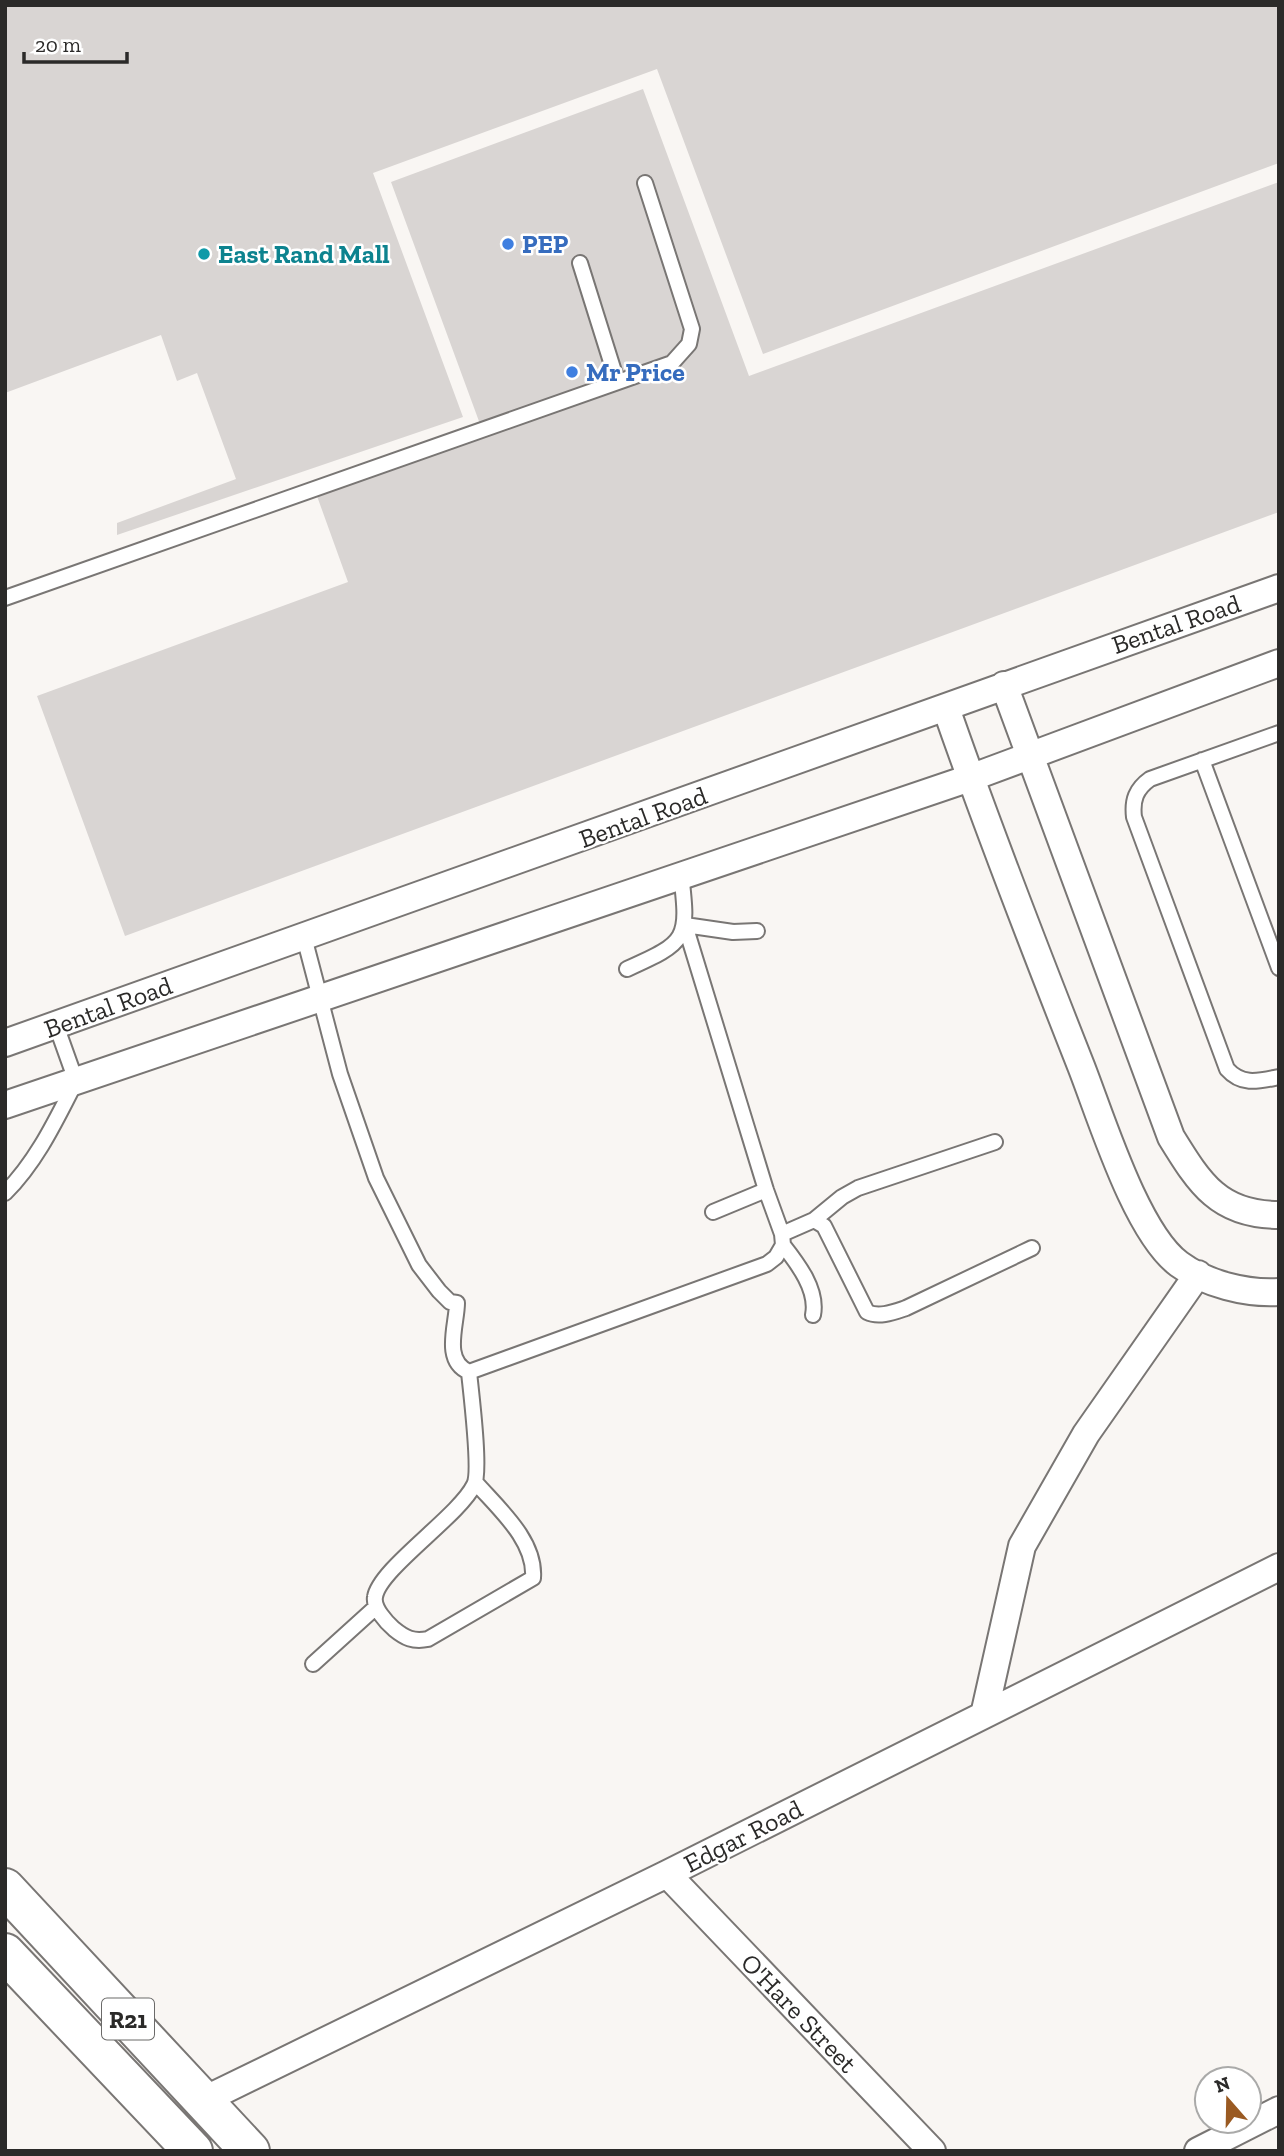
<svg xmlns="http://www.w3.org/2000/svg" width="1284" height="2156" viewBox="0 0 1284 2156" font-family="'Zilla Slab',serif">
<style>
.building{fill:#d9d5d3}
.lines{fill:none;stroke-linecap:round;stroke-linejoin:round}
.lane-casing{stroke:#797674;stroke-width:18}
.street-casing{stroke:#797674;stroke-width:30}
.primary-casing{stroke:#797674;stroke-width:42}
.lane{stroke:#fff;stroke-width:14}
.street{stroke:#fff;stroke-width:26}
.primary{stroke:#fff;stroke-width:38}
.shop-dot{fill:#3f7fe0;stroke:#fff;stroke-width:2.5}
.culture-dot{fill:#0f9aa8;stroke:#fff;stroke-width:2.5}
.labels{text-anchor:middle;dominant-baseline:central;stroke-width:5;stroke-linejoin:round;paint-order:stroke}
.shield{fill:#fff;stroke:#6b6a69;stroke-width:2}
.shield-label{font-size:24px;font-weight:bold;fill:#2b2a29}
.shop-label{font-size:26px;font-weight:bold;fill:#366cbe;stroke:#fff;text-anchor:start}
.culture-label{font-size:26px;font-weight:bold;fill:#0d838f;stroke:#fff;text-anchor:start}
.street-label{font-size:26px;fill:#2b2a29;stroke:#fff}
</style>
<rect width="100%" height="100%" fill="#f9f6f3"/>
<path class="building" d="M5,5h1274v158l-516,191 -106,-285 -284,104 90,244 -346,118v-12l119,-44 -39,-106 -20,8 -16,-46 -156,58z
M643,89l106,287 530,-194v330l-1154,424 -88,-240 311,-114 -35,-97 167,-61 -89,-242z"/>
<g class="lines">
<g class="lane-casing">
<path id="lane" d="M580,263l37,118
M5,598l667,-235 17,-19 3,-15 -47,-146
M1279,733l-129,46c-14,10 -18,21 -16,38l93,252c15,17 32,12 52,8
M1202,760l77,208
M304,937l36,137 36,104 43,87 20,26 11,11 7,1c0,21 -15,58 12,69l298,-108 9,-7 7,-12 -1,-11 -16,-44 -81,-265 48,7 24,-1
M627,969c60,-27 62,-29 54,-95
M5,1193c32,-32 51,-73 71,-112l-20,-56
M713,1212l53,-22
M814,1220l10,6 43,86c12,6 27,0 39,-4l126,-60
M782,1234l32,-14 28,-23 16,-9 137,-46
M783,1245c15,19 35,45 30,70
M469,1372c2,20 12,100 5,113 -15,31 -95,84 -99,112 -2,11 12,26 19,32 11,9 19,13 34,10l105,-61c3,-37 -34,-69 -57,-95
M313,1664l63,-57"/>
</g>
<g class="street-casing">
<path id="street" d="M1004,685l167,452c29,47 48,78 108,78
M946,708c42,121 88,239 135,358 20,51 55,166 98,198 27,20 67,30 100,28
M5,1043l1274,-455
M5,1105l965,-327 309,-115
M984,1715l38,-169 64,-112 112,-160
M667,1874l265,277
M204,2100l463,-226 612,-307
M1198,2151l81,-41"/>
</g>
<g class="primary-casing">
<path id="primary" d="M5,1888l245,263
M5,1953l188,198"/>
</g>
<use href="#lane" class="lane"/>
<use href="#street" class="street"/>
<use href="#primary" class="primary"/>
</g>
<g class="shop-dot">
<circle cx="508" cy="244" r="7"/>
<circle cx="572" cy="372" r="7"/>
</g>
<circle class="culture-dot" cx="204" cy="254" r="7"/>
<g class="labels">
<rect class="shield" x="102" y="1998.5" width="52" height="41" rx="5"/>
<g class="shield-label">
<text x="128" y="2019">R21</text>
</g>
<g class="shop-label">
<text x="522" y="244">PEP</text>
<text x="586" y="372">Mr Price</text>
</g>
<g class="culture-label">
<text x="218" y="254">East Rand Mall</text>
</g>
<g class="street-label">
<text transform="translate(1176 624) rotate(-19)">Bental Road</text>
<text transform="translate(643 817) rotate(-20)">Bental Road</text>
<text transform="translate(108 1007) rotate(-20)">Bental Road</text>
<text transform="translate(743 1836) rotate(-27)">Edgar Road</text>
<text transform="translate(799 2013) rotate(46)">O'Hare Street</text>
</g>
</g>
<rect width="1284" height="2156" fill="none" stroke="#2b2a29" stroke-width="14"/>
<g transform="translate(1228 2100) rotate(340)"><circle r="33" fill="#ffffff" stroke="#aaaaa9" stroke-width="2"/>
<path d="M0-5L12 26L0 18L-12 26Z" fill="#9a5a22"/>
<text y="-10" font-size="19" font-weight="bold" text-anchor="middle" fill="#2b2a29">N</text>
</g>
<path d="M24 52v10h103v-10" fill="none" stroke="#2b2a29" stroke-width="3.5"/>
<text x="35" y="52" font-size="21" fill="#2b2a29" stroke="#ffffff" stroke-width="5" paint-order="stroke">20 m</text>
</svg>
